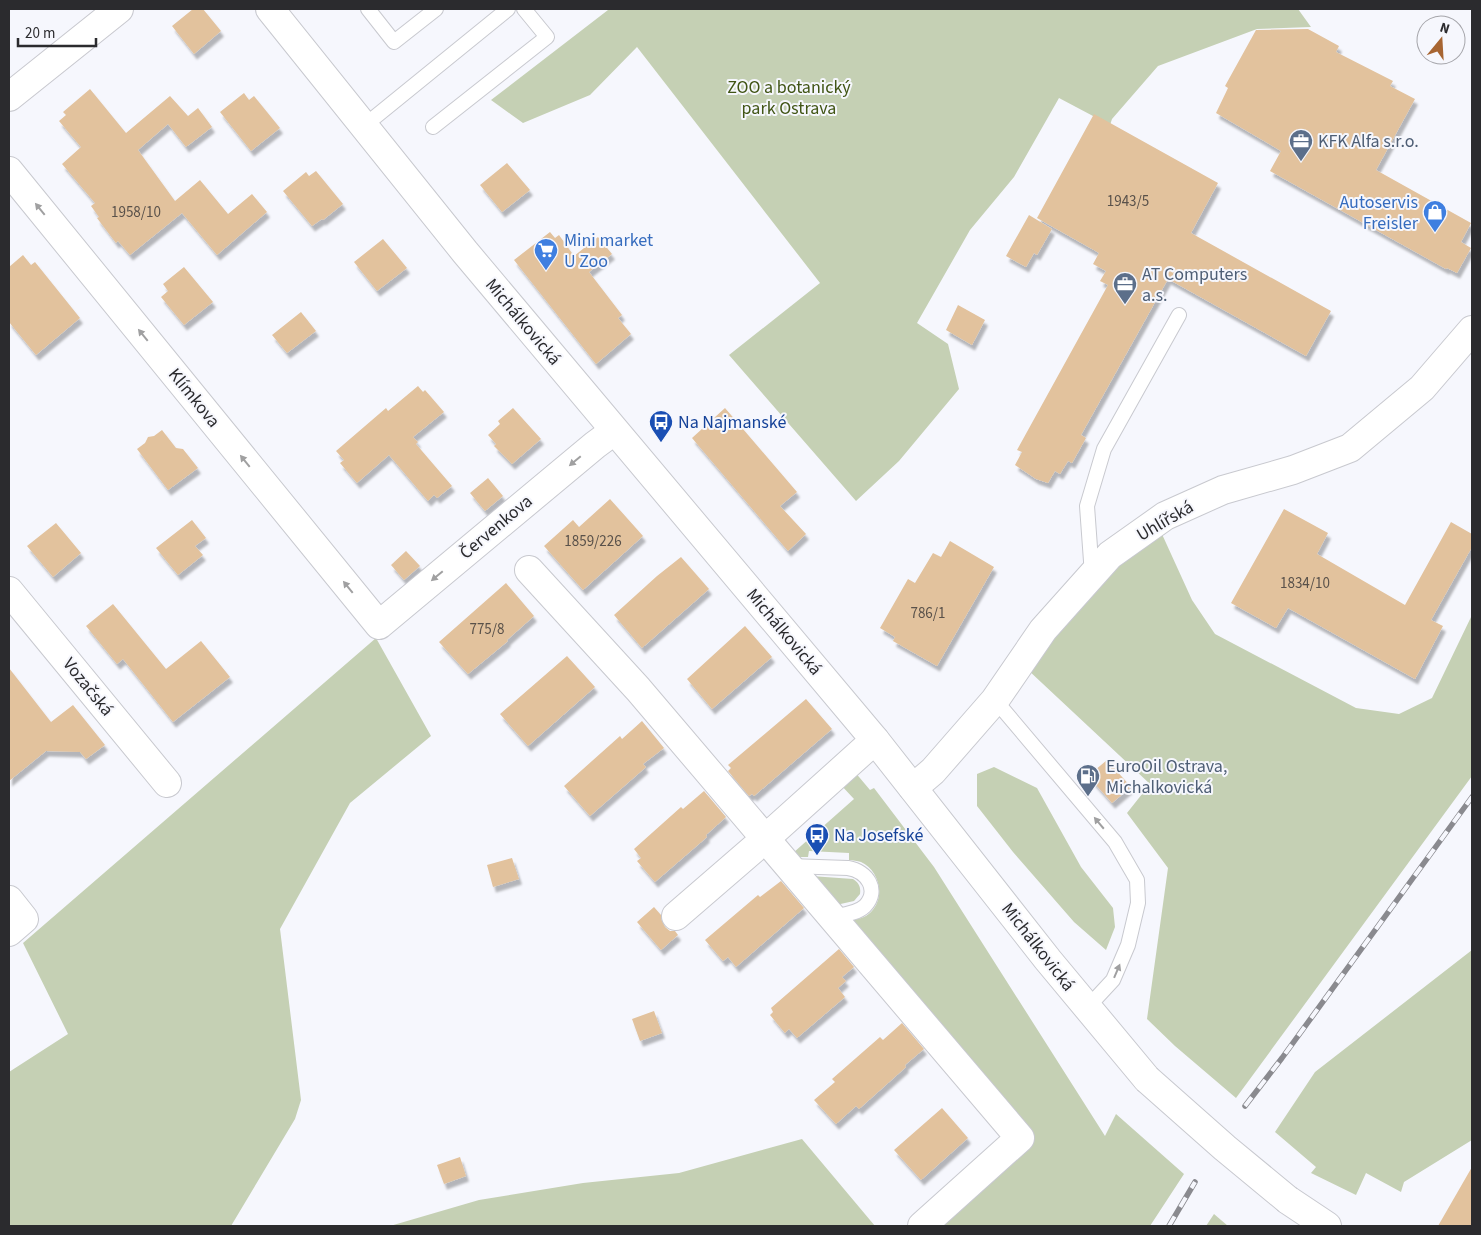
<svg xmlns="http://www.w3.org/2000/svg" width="1481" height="1235" viewBox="0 0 1481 1235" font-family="'Source Sans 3',sans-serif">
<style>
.green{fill:#c5d0b4}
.building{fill:#e2c29d;filter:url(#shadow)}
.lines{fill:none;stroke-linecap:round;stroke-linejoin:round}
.service-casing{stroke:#c8c9cf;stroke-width:16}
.minor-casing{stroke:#c8c9cf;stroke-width:30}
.tertiary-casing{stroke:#c8c9cf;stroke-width:30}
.service{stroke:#fff;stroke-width:14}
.minor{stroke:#fff;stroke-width:28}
.tertiary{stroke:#fff;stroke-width:28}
.rail-casing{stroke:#8a8a8f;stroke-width:5.5}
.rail{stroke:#f6f7fd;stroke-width:4;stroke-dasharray:11;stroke-linecap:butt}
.tertiary-bridge-casing{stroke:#c8c9cf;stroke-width:30;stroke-linecap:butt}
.tertiary-bridge{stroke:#fff;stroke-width:28}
.oneway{fill:#a0a0a1}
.labels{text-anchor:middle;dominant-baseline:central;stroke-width:4;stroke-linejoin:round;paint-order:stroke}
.number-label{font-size:15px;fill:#59514a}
.park-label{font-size:18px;fill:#415515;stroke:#f6f7fd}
.service-label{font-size:18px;fill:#4e5e75;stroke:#f6f7fd;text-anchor:start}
.shop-label{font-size:18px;fill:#366cbe;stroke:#f6f7fd;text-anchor:end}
.street-label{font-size:18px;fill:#2b2b2e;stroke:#f6f7fd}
.transit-label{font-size:18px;fill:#164399;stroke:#f6f7fd;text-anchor:start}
</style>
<defs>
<filter id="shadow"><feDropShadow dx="3" dy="5.5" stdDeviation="1" flood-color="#0004"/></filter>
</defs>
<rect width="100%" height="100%" fill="#f6f7fd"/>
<path class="green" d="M607,9h691l13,18 -54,2 -99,37 -46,53 -2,6 -51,-27 -45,79 -44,53 -53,93 31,21 11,45 -60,72 -43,40 -127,-146 91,-72 -183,-236 -47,48 -67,28 -32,-23 117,-90z
M1161,532l31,68 23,34 141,74 43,6 33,-16 40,-83v161l-236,322 -61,-52 -28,-27 21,-151 -41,-55 23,-29 -123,-115 58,-76z
M376,638l55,98 -81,67 -70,126 21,171 -6,19 -64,107h-222v-154l59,-38 -45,-91z
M994,767l43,21 44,79 32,41 2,19 -9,23 -32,-28 -61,-70 -36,-46v-32z
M854,771l16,19 4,-2 60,79 171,269 11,-22 68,60 -34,52h-219l101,-91 -182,-214c8,-2 15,-3 21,-9 15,-15 8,-42 -10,-50 -4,-1 -8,-2 -12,-2v-7l-40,-2 -1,6h-13l-2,-4 61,-54 -14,-15z
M811,876l42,3c6,4 8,8 7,15l-6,7 -18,4z
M1472,950v190l-68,42 -3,10 -35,-19 -10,22 -45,-22 5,-6 -41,-35 40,-60z
M802,1139l73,87h-485l89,-26 104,-17 96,-10z
M1214,1214l14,12h-22z"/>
<path class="building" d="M193,9h10l18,22 -27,23 -22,-28z
M1308,29l31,17 -3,6 57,29 -3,5 25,13 -39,71 95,53 -10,19 10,6 -14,25 -10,-5 -1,1 -176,-98 11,-20 -65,-38 12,-25 -3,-2 31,-56z
M90,89l36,44 44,-37 18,20 10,-8 14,19 -26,20 -18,-23 -30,26 37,51 25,-21 28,34 24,-20 15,18 -50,43 -35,-42 -52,42 -12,-14 -2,2 -19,-25 2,-1 -8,-11 4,-3 -33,-39 19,-17 -22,-26 7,-6 -3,-3z
M244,93l5,7 5,-4 26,32 -29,23 -31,-39z
M1094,114l124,69 -27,50 140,78 -25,45 -138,-77 -87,156 5,3 -14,25 -4,-2 -8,13 -5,-3 -7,12 -12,-4 -21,-14 7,-13 -5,-2 91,-165 -8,-4 6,-10 -13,-7 6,-11 -62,-35z
M507,163l23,27 -28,22 -22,-27z
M316,171l27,33 -20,16 -1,-1 -10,7 -29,-35 23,-19 3,4z
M1029,215l23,14 -15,26 -3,-2 -8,14 -20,-11z
M550,232l5,6 4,-3 15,21 24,-19 14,17 -23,18 33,43 -4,3 13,16 -35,30 -82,-104z
M383,239l24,29 -30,23 -23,-29z
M23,255l8,10 4,-3 45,56 -44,37 -27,-33v-55z
M184,267l29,35 -29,23 -23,-28 7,-6 -5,-7z
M958,305l27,15 -13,25 -26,-15z
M301,312l15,19 -29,22 -15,-18z
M418,386l5,6 2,-2 19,22 -31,25 5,5 -2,2 36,42 -15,12 -3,-3 -6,6 -39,-46 -32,28 -17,-20 4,-3 -8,-9 50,-43 2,3z
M513,408l28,31 -29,25 -18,-18 2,-2 -8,-9 12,-11 -2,-3z
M725,408l72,84 -17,14 26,28 -18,17 -96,-113z
M162,430l14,18 7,1 15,19 -30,22 -31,-41 8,-6 3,-6 6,-1z
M488,478l15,18 -18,15 -15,-18z
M610,499l33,37 -60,54 -39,-44 29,-26 6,7z
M1284,509l44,24 -11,21 88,51 46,-83 21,12v13l-41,73 12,6 -28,53 -127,-71 -12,20 -45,-25z
M192,520l14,18 -11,8 8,9 -25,20 -22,-27z
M56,523l25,30 -28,24 -26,-31z
M950,541l44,26 -57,99 -44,-25 2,-4 -15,-9 28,-49 7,4 18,-30 8,4z
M406,551l14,15 -16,14 -13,-15z
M681,557l28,32 -67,59 -28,-33 43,-39z
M506,583l28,33 -27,24 1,1 -40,33 -29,-32z
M113,604l53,65 35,-28 29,36 -57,45 -50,-63 -6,5 -31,-38z
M745,626l27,31 -60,52 -25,-30z
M567,656l28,31 -67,59 -28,-32z
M9,668l42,54 22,-17 32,40 -19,14 -6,-7 -34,-1 -37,30z
M806,699l26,30 -78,67 -2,-2 -3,2 -21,-25 3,-3 -3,-3z
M642,721l22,27 -21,16 3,3 -56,49 -26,-30 56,-50 2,3z
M1107,760l24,27 -19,16 -24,-27z
M704,791l22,26 -20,18 1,2 -52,45 -18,-21 4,-3 -7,-9 47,-42 2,2z
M512,858l7,21 -26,8 -6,-22z
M781,881l23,27 -68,59 -8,-10 -5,4 -18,-21 53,-45 2,2z
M654,907l7,8v4l4,8 5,4h5l3,4 -17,15 -24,-28z
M839,949l15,18 -12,10 4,4 -8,7 7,9 -48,41 -8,-9 -4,4 -15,-18 3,-3 -2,-4z
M654,1011l8,22 -22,8 -8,-22z
M902,1023l22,26 -19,16 1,2 -47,42 -3,-3 -20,18 -22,-24 21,-18 -3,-3 48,-42 3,3z
M942,1108l26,30 -47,42 -27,-30z
M460,1157l6,19 -22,8 -7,-19z
M1472,1167v59h-34z"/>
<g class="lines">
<g class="service-casing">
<path id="service" d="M368,9l26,33 42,-33
M364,126l144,-117
M433,127l114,-90 -23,-28
M1092,575l-5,-69 17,-57 75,-134
M995,700l120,142 22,38 1,23 -10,42 -15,35 -26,28
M789,866l59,2c19,3 32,22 17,38 -8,8 -24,9 -34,11"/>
</g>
<g class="minor-casing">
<path id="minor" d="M9,97l110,-88
M9,171l370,454 216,-180 19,-14
M529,570l109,119 382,449 -98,88
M9,591l158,192
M913,788l20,-17 62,-71 48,-70 67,-75 55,-39 58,-26 70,-20 57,-22 72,-60 50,-58
M9,900l15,19 -15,13
M676,916l89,-77 110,-99"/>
</g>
<g class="tertiary-casing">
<path id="tertiary" d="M270,9l195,243 410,488 173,220 99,119
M1288,1200l39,26"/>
</g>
<use href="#service" class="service"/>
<use href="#minor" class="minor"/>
<use href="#tertiary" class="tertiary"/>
<g class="rail-casing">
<path id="rail" d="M1245,1106l37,-48 190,-261
M1169,1226l26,-44"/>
</g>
<use href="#rail" class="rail"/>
<g class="tertiary-bridge-casing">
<path id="tertiary-bridge" d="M1147,1079l78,69 63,52"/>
</g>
<use href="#tertiary-bridge" class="tertiary-bridge"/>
</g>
<defs><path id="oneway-solid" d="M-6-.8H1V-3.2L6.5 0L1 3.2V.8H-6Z" transform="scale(1.25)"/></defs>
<g class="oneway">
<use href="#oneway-solid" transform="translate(40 209) rotate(-129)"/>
<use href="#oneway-solid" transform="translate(143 335) rotate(-129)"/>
<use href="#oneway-solid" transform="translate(245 461) rotate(-129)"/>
<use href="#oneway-solid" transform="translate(575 461) rotate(140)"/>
<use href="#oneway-solid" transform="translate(437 576) rotate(140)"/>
<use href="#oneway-solid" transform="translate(348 587) rotate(-129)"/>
<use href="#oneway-solid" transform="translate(1099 823) rotate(-130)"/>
<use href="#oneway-solid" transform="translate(1117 971) rotate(-67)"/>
</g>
<defs>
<g id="office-pin" transform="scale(1.25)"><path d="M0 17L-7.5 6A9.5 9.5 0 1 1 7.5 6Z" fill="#5c6f8a" stroke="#f6f7fd"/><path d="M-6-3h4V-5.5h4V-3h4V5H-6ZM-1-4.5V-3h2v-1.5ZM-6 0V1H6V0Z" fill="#fff"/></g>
<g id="shop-pin" transform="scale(1.25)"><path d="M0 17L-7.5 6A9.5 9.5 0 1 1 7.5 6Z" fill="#3f7fe0" stroke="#f6f7fd"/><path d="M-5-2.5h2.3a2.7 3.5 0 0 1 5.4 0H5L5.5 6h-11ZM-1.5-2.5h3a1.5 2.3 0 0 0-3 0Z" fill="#fff"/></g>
<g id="supermarket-pin" transform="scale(1.25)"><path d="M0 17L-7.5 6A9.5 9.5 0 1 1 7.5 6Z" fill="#3f7fe0" stroke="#f6f7fd"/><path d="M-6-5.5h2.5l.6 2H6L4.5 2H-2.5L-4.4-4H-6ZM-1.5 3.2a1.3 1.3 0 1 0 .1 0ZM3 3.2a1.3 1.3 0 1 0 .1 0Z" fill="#fff"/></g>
<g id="bus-pin" transform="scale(1.25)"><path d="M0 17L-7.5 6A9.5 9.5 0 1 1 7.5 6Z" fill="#1a4fb4" stroke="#f6f7fd"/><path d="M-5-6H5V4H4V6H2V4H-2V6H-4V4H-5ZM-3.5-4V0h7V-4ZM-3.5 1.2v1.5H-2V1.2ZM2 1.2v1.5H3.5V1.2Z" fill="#fff"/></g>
<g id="fuel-pin" transform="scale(1.25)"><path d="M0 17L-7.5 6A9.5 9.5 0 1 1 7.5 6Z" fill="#5c6f8a" stroke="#f6f7fd"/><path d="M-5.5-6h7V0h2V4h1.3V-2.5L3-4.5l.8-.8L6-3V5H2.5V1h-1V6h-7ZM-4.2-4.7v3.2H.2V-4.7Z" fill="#fff"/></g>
</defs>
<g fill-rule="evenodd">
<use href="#office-pin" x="1301" y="141"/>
<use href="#shop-pin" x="1435" y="212"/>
<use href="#supermarket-pin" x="546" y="250"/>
<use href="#office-pin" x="1125" y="284"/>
<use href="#bus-pin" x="661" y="422"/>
<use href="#fuel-pin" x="1088" y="776"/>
<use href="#bus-pin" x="817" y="835"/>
</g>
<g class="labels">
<g class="number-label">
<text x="1128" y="201">1943/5</text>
<text x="136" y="212">1958/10</text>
<text x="593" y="541">1859/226</text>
<text x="1305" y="583">1834/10</text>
<text x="928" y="613">786/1</text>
<text x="487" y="629">775/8</text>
</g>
<g class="park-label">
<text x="789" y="87">ZOO a botanický<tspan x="789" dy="21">park Ostrava</tspan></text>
</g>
<g class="service-label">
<text x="1318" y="141">KFK Alfa s.r.o.</text>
<text x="1142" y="274">AT Computers<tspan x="1142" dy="21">a.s.</tspan></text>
<text x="1106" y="766">EuroOil Ostrava,<tspan x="1106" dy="21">Michalkovická</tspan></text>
</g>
<g class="shop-label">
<text x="1418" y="202">Autoservis<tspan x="1418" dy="21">Freisler</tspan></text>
<text x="564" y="240" text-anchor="start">Mini market<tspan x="564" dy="21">U Zoo</tspan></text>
</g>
<g class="street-label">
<text transform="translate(523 322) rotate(50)">Michálkovická</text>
<text transform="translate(194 398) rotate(51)">Klímkova</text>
<text transform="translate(1165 521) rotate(-30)">Uhlířská</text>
<text transform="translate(496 527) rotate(-40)">Červenkova</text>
<text transform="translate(784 632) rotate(50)">Michálkovická</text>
<text transform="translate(88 687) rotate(51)">Vozačská</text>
<text transform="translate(1038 947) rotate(52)">Michálkovická</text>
</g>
<g class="transit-label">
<text x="678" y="422">Na Najmanské</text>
<text x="834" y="835">Na Josefské</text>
</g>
</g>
<rect width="1481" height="1235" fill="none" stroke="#2b2b2e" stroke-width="20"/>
<g transform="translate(1441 40) rotate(18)"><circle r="24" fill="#f6f7fd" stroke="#a5a5aa"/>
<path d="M0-4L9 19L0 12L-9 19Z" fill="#a76532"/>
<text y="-8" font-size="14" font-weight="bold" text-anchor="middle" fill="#2b2b2e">N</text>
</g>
<path d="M18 38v8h78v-8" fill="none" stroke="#2b2b2e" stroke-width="2.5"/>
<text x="25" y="38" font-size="15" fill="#2b2b2e" stroke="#f6f7fd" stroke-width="4" paint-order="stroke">20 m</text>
</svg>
